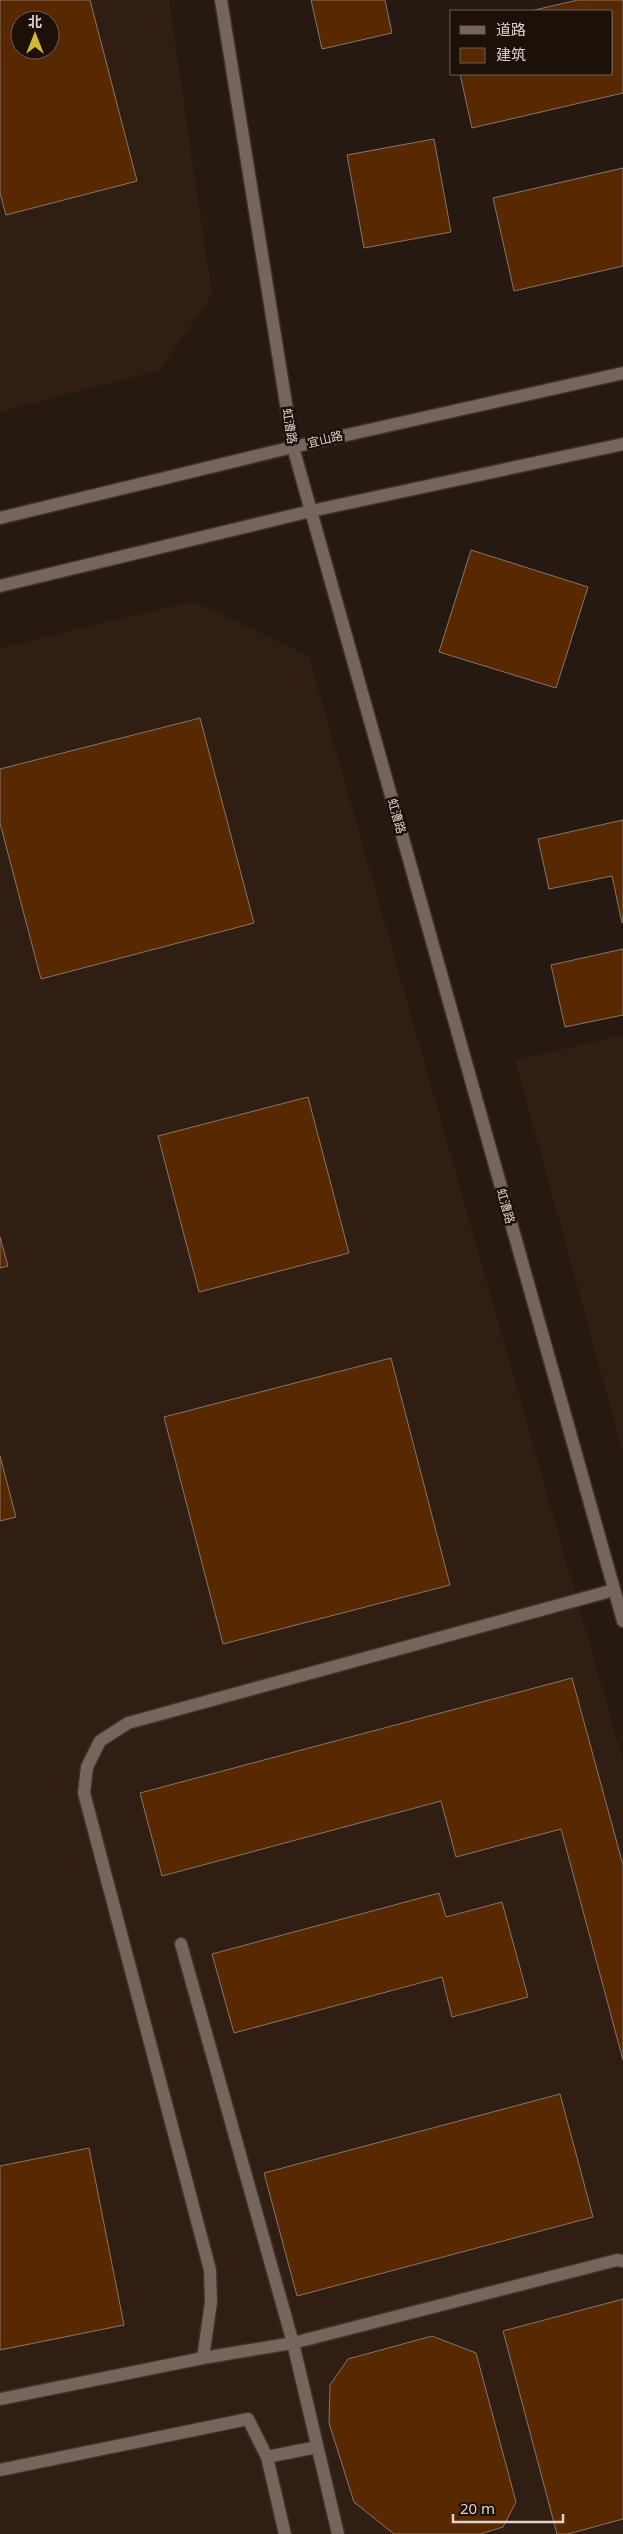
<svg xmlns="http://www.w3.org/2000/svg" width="623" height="2534" viewBox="0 0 623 2534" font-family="'Noto Sans','Noto Sans SC',sans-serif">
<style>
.built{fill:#301e12;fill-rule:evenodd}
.building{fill:#582800;stroke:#86766c;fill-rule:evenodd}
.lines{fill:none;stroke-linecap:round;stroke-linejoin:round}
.lane-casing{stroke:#3b322e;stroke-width:15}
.secondary-casing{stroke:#3b322e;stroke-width:15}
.lane{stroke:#75655c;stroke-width:12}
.secondary{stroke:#75655c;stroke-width:12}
.labels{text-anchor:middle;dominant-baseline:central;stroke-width:5;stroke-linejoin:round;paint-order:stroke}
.street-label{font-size:12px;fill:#dcd3ce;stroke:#1c1008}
</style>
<rect width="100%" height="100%" fill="#251911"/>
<path class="built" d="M0,0h169l43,295 -52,75 -160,42zM20,20h30v30h-30z
M193,601l116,55 314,1105v773h-623v-1886z
M623,1035v418l-108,-393z"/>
<path class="building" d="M0,0h90l47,181 -131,34 -6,-22zM20,20h30v30h-30z
M311,0h74l7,33 -70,16z
M578,0h45v93l-151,35 -12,-54h152v-63h-82z
M434,139l17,93 -87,16 -17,-93z
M623,168v98l-109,25 -21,-93z
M471,550l117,37 -32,101 -117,-36z
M200,718l54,205 -213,56 -41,-156v-54z
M623,820v102l-1,1 -10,-47 -63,13 -11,-50z
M623,949v66l-58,12 -14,-62z
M308,1097l41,156 -150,39 -41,-156z
M0,1237l8,29 -8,2z
M391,1358l59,227 -227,59 -59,-227z
M0,1456l16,61 -16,4z
M572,1678l51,187v195l-62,-231 -105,28 -15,-56 -279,75 -22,-83z
M439,1893l7,24 56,-15 26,95 -76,20 -10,-40 -208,56 -22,-79z
M560,2094l33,123 -296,79 -33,-123z
M89,2148l35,177 -124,25v-184z
M623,2299v220l-55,15h-11l-54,-203z
M432,2336l44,17 40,149 -13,25 -23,7h-86l-40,-32 -25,-79 1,-38 18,-26z"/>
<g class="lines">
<g class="lane-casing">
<path id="lane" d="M181,1944l112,399 45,191
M203,2358l90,-15 324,-83 6,1
M0,2399l203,-41 8,-56 -1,-32 -126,-477 3,-26 13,-26 28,-18 486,-133
M267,2457l50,-10
M0,2470l248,-51 19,38 18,77"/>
</g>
<g class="secondary-casing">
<path id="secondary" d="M221,0l72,447 330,1174
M0,518l293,-71 330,-74
M0,586l311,-75 312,-67"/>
</g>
<use href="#lane" class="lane"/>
<use href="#secondary" class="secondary"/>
</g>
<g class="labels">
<g class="street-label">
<text transform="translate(290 426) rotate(81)">虹漕路</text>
<text transform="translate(325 439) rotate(-13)">宜山路</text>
<text transform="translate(397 816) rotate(74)">虹漕路</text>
<text transform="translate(506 1206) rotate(74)">虹漕路</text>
</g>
</g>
<rect x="450" y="10" width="162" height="65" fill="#1c1008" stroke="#695e57"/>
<rect x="460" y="26" width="25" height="8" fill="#75655c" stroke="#695e57"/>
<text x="496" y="35" font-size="15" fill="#dcd3ce">道路</text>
<rect x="460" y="48" width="25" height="15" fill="#582800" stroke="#695e57"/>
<text x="496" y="60" font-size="15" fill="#dcd3ce">建筑</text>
<g transform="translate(35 35)"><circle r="24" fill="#1c1008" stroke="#695e57"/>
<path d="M0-4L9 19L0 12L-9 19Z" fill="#d1b736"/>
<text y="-8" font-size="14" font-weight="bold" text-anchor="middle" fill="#dcd3ce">北</text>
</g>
<path d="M453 2514v8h110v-8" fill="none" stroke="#dcd3ce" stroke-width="2.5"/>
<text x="460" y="2514" font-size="15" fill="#dcd3ce" stroke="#1c1008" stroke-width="4" paint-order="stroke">20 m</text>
</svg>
